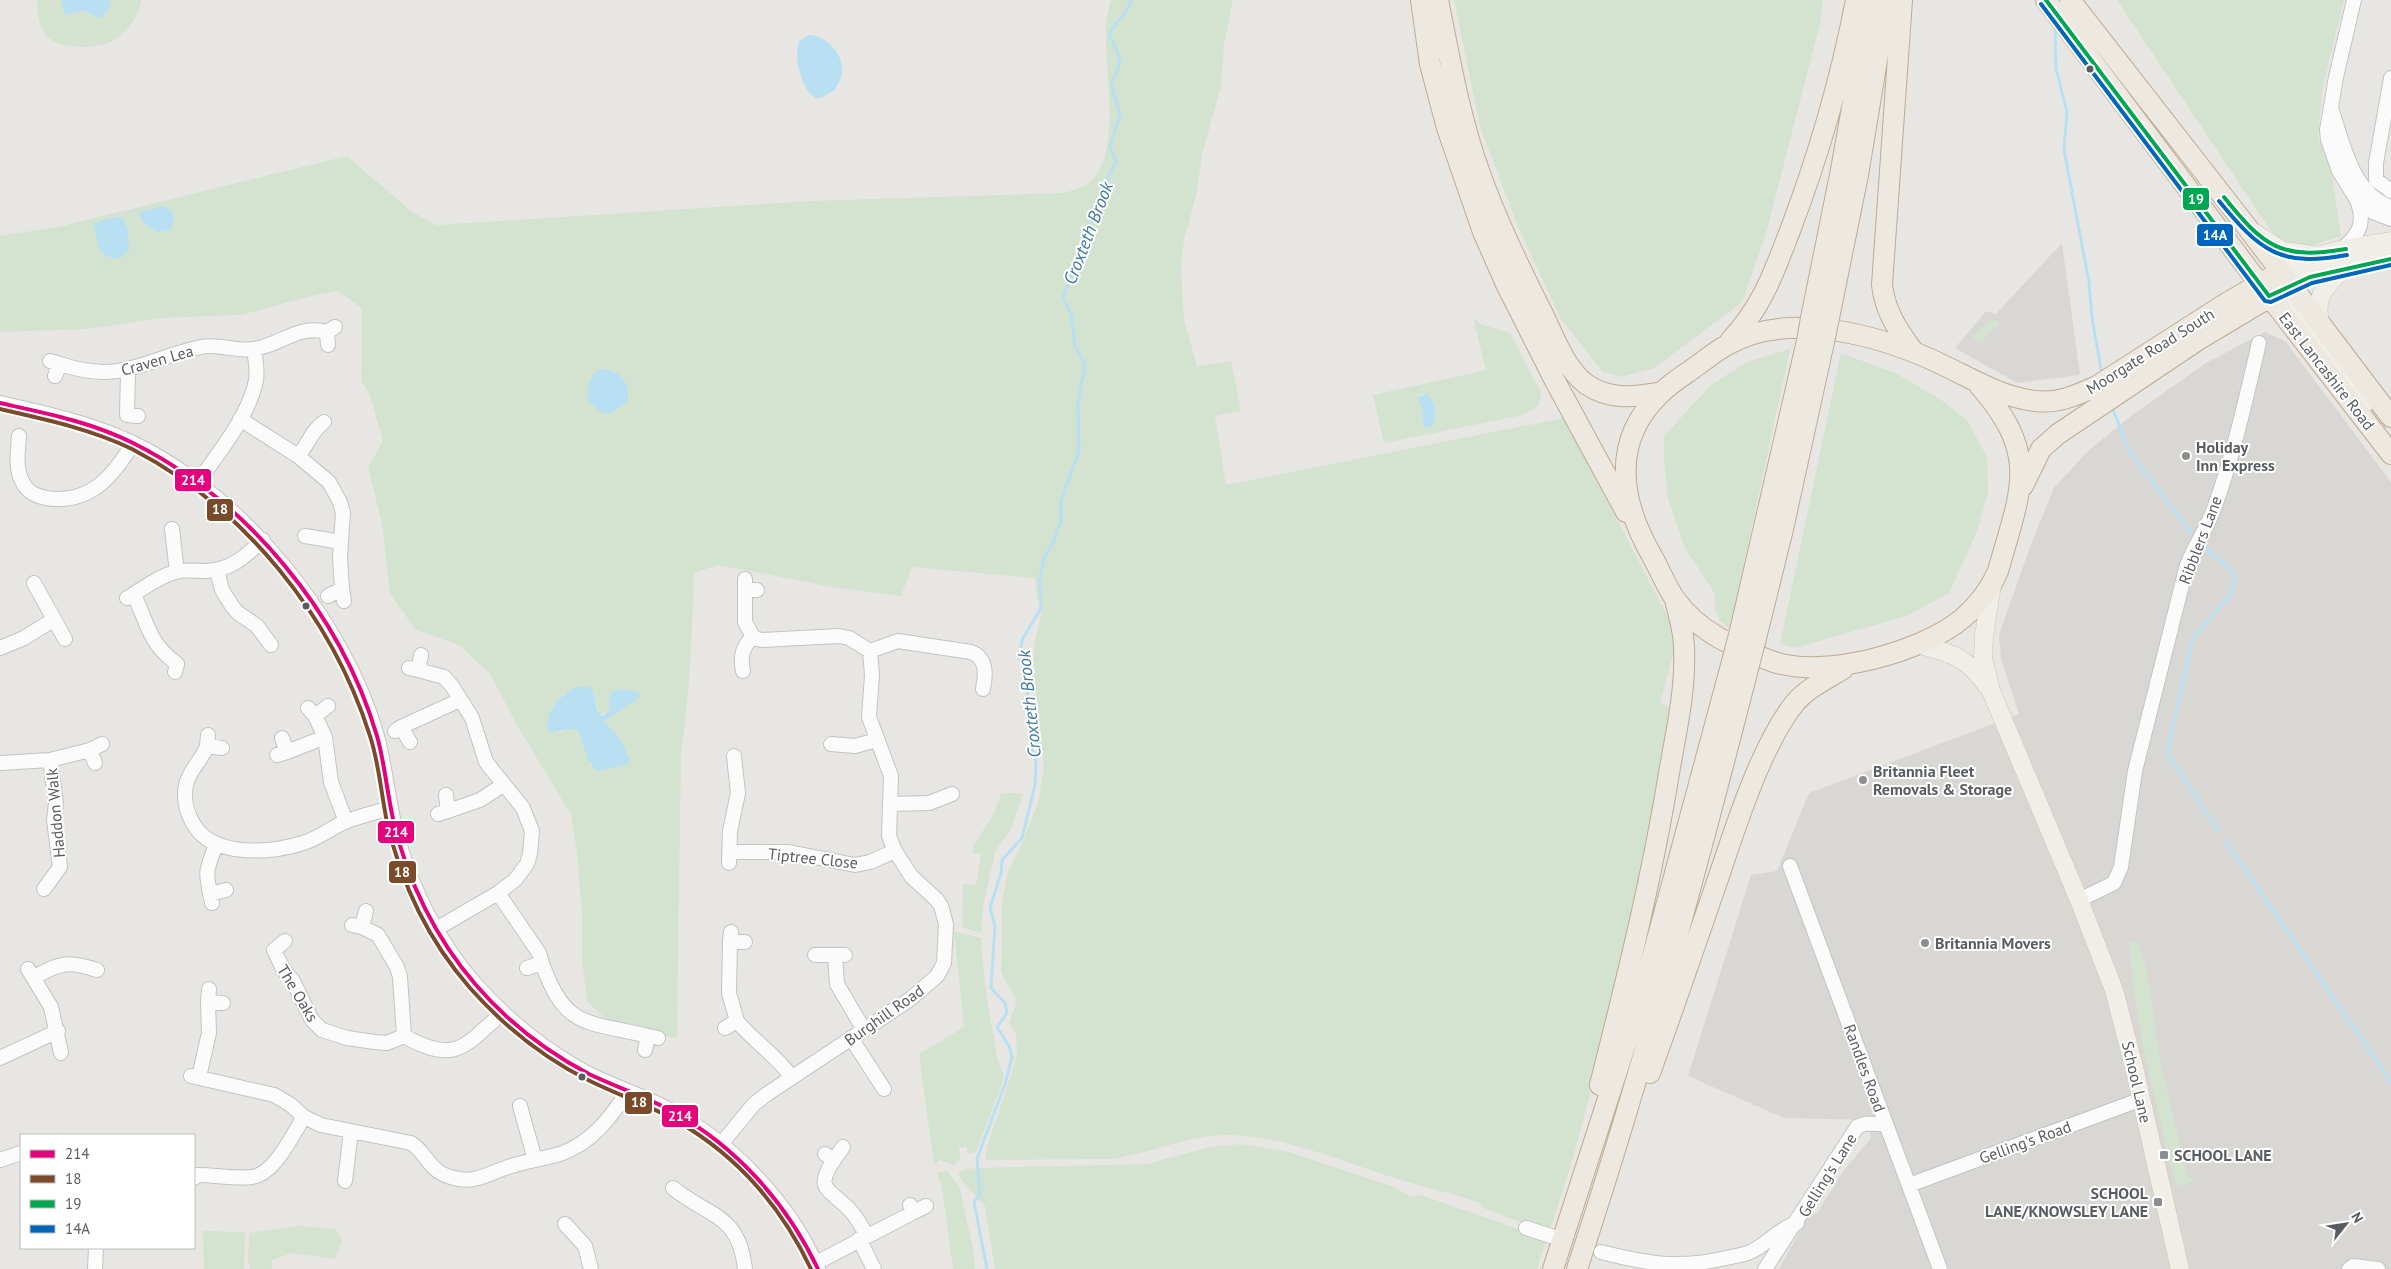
<svg xmlns="http://www.w3.org/2000/svg" width="2391" height="1269" viewBox="0 0 2391 1269" font-family="'PT Sans',sans-serif">
<style>
.industrial{fill:#d9d7d4}
.green{fill:#d3e3cf;fill-rule:evenodd}
.water{fill:#b8e0f2}
.lines{fill:none;stroke-linecap:round;stroke-linejoin:round}
.stream{stroke:#b8e0f2;stroke-width:3}
.minor-casing{stroke:#c4c3c4;stroke-width:16}
.major-casing{stroke:#cfc3b2;stroke-width:19}
.highway-casing{stroke:#bdab93;stroke-width:22}
.minor{stroke:#fcfbfb;stroke-width:14}
.major{stroke:#f0eee6;stroke-width:18}
.highway{stroke:#ede8e0;stroke-width:20}
.highway-bridge-casing{stroke:#bdab93;stroke-width:22;stroke-linecap:butt}
.highway-bridge{stroke:#ede8e0;stroke-width:20}
.bus-1-casing{stroke:#fff;stroke-width:8}
.bus-2-casing{stroke:#fff;stroke-width:8}
.bus-3-casing{stroke:#fff;stroke-width:8}
.bus-4-casing{stroke:#fff;stroke-width:8}
.bus-1{stroke:#e5007d;stroke-width:4}
.bus-2{stroke:#7a4b2a;stroke-width:4}
.bus-3{stroke:#00a651;stroke-width:4}
.bus-4{stroke:#0065bd;stroke-width:4}
.bus-dot{fill:#595d60;stroke:#fff;stroke-width:2}
.poi-dot{fill:#8b8d8e;stroke:#fff;stroke-width:2}
.labels{text-anchor:middle;dominant-baseline:central;stroke-width:4;stroke-linejoin:round;paint-order:stroke}
.street-label{font-size:16px;fill:#595d60;stroke:#fff}
.poi-label{font-size:16px;font-weight:bold;fill:#595d60;stroke:#fff;text-anchor:start}
.water-label{font-size:18px;font-style:italic;fill:#417aa0;stroke:#fff}
.line-badge{stroke:#fff;stroke-width:2}
.badge-label{font-size:14px;text-anchor:middle;font-weight:bold;fill:#fff}
</style>
<rect width="100%" height="100%" fill="#e8e6e3"/>
<path class="industrial" d="M2062,243l18,132 -63,8 -62,-35 31,-37 10,3z
M2265,332l21,10 105,140v787h-612l29,-53 9,-3 27,-43 27,-32 -4,-18 -83,-2 -96,-42 63,-201 26,-4 32,-78 210,-79 -18,-55 -2,-24 32,-91 23,-56 33,-36 40,-33 79,-56z"/>
<path class="green" d="M37,0h27l-4,3 30,10 21,-8 -1,-5h31c0,14 -17,36 -30,42 -16,6 -46,8 -61,-3 -12,-10 -12,-25 -13,-39z
M1111,0h122l-9,45 -3,41 -19,69 -6,41 -12,44 -3,28 3,52 13,46 34,-5 10,50 -26,5 11,69 338,-67 108,207 4,18 -16,60 16,6 -67,313 -37,140 -23,71 -68,-26v-4c-33,-11 -66,-18 -99,-29 -52,-17 -103,-39 -159,-39 -34,1 -76,19 -112,24l-126,1 2,-13 30,-91 -1,-23 -7,-10 7,-19 -1,-6 -14,-26 1,-72 6,-28 18,-38 12,-31 6,-35 -10,-94v-28l8,-37 -5,-12 -1,-13 -2,-6 -122,-11 -11,29 -63,-8 -120,-23 -24,8c-2,61 -4,120 -13,180l-4,285 -64,-12 -26,-25 -5,-43v-44l-5,-60 -6,-39 -53,-88 -28,-53 -31,-29 -43,-15 -26,-36 -8,-70 -14,-57 15,-26 -13,-46 -9,-14 1,-73 -25,-17 -30,6 -65,18 -81,3 -73,11 -88,3v-96l58,-9 289,-71 65,56 25,13 372,-24 254,-8c12,-3 23,-6 31,-15 27,-34 10,-111 12,-152 0,-8 3,-18 5,-26zM593,691l7,24 9,-4 1,-16 27,6 -7,3 -26,17 17,19 -30,26 -13,-36 -5,-2 -14,5 -8,-23 12,-17z
M1454,0h369l-3,24 -55,213 -23,65 -88,66 -32,9 -19,-5 -42,-53 -42,-90 -39,-102z
M2117,0h227l-22,90 -4,48 13,32 10,66 -52,17 -18,-22z
M1473,317l7,7 30,9 31,59 -2,13 -16,10 -139,28 -11,-48 113,-25zM1427,394c6,7 9,13 9,22l-12,10 -3,-21 -4,-8 2,-2z
M1997,320l2,4 -20,19 -6,-6 16,-16z
M1790,349l-60,280 -10,-8 -5,-11v-16l-31,-48 -16,-47 -4,-37v-26l47,-51 36,-23z
M1841,353l54,20 45,26 27,21 20,37 1,36 -12,41 -27,59 -40,22 -113,33 -16,-4z
M1011,793l12,1 -12,35 -16,23 -12,55 -2,26 -19,-6 1,-43 13,1 5,-31 -9,-1 2,-8 20,-32 7,-19z
M954,931l27,7c2,34 6,66 13,100 3,15 2,22 10,37l-4,15 -24,62 -9,2v-7l-8,1 1,12 -7,5 -13,-5 -6,5 -15,-111 45,-27z
M2129,942h9l9,29 14,94 25,106 3,6 7,4 -20,5c-19,-80 -42,-162 -47,-244z
M1241,1144l48,8 105,35 17,10 10,-2 126,44 -10,30h-542l-10,-63 -22,-24 -5,-9 5,-3 12,-2 172,-4 63,-17z
M947,1171l12,15 14,62 2,21h-22l-11,-82 -5,-14z
M300,1226l36,3 6,11 -7,19 -43,-6 -20,7v9h-22l-2,-8 1,-28z
M203,1231l40,1 2,2 -1,35h-40z"/>
<path class="water" d="M64,0h46l1,5 -9,14 -20,-9 -16,5 -6,-12z
M809,35c18,1 35,19 33,38 -1,7 -5,13 -8,18l-16,8c-13,-4 -20,-29 -21,-42 0,-5 1,-11 2,-16z
M162,206l10,5 2,11 -4,8 -13,2 -14,-9 -5,-11z
M114,217l9,1 5,12 1,21 -10,8c-23,-2 -21,-16 -25,-36z
M600,369c19,0 32,14 27,34l-17,10h-8l-14,-12c-1,-15 0,-23 12,-32z
M1427,394c10,11 11,22 4,34l-7,-2 -3,-21 -4,-8z
M577,687h13c7,8 4,23 12,29l7,-5c1,-4 -1,-12 1,-16 4,-9 24,-5 30,-1l-3,7 -7,3 -26,17 17,19 9,20 -2,4 -27,7 -6,-1 -7,-11 -10,-29c-9,-3 -19,3 -29,1l-2,-5c2,-17 14,-34 30,-39z"/>
<g class="lines">
<path class="stream" d="M2055,26l1,43 11,43 -3,38 25,132 3,36 10,57
M2112,407l18,46 65,85
M2201,544l29,25 5,10 -4,15 -38,43 -26,116 51,77
M2226,842l165,240
M987,1269l-13,-67 6,-8 -3,-35 28,-75 7,-27 -3,-11 -12,-19 10,-14 -2,-10 -14,-15 4,-62 -5,-18 11,-35 1,-13 20,-22 13,-53 1,-25 -5,-14 -4,-67 -7,-20 2,-19 19,-32 -1,-29 3,-19 11,-19 7,-21v-19l18,-50 -1,-48 7,-39 -10,-18 -4,-32 -8,-17 15,-37 4,-21 19,-34 2,-16 13,-28 -6,-14 10,-33 -9,-30c13,-23 10,-27 -2,-49 7,-15 17,-18 22,-35"/>
<g class="minor-casing">
<path id="minor" d="M2354,0l-18,77 -9,53 1,10 11,31 18,29 16,12 18,7
M2391,78l-15,85v17l15,11
M2332,111c11,33 21,84 59,96
M2340,250c19,-14 26,-27 17,-50
M328,345l-1,-13 8,-5
M50,361l10,3 -5,12
M60,364c63,21 84,-5 141,-17 18,-4 36,5 53,2 27,-4 44,-25 73,-17
M128,371l-1,44 11,1
M0,403c45,10 90,20 133,40 109,52 211,177 244,293 9,33 11,67 20,99 14,54 42,108 79,150 30,33 63,61 102,83 29,17 63,26 92,42 62,33 121,94 148,159
M240,419l58,37
M324,422c-13,9 -16,23 -26,34l31,26 11,20 3,11 -3,44 2,32
M19,436c-1,14 -4,32 3,45 4,10 14,15 24,17 43,7 67,-21 87,-55
M196,484c21,-28 54,-70 60,-104 2,-10 -1,-21 -2,-31
M172,529l5,43
M305,536l36,6
M217,570l5,20 10,16 6,7 19,13 14,19
M745,579v11h12
M34,583l31,56
M134,595c15,31 14,47 43,69l-2,8
M328,596l14,-7 2,12
M127,598c16,-9 30,-21 48,-26 10,-3 21,-1 31,-1 26,-1 39,-15 57,-31
M753,637l8,3 78,-4 10,2 21,13 28,-10 73,11c16,6 15,22 12,37
M0,648l24,-10 29,-18
M409,668l9,2 3,-15
M418,670l26,7 8,9 20,32 14,44 37,46 9,23 -2,23 -3,10 -12,16 -17,13 -62,36
M743,671c-3,-14 -1,-24 10,-34l-8,-15v-32
M308,708l7,8 13,-10
M315,716l10,21 6,45 15,40
M401,727l59,-27
M395,731l6,-4 9,15
M208,735l-1,11 15,2
M831,744l24,2 22,-6
M207,746c-5,14 -18,24 -21,39 -3,14 1,29 8,40 20,33 77,28 109,18 15,-4 29,-16 44,-22 14,-5 29,-9 44,-13
M287,752l38,-15
M277,755l10,-3 -5,-14
M0,763l50,-3 40,-10
M95,763l-5,-13 12,-6
M890,804l39,-1 23,-9
M448,811l32,-11 23,-15
M438,814l10,-3 -2,-16
M729,852h60l66,13 15,-3 25,-11
M729,863l1,-32 8,-38 -4,-37
M1790,866l150,403
M44,889l16,-22 -6,-47 2,-17 -6,-43
M498,893l41,60 3,10 -15,5
M210,894l16,-4
M2079,900l35,-17 7,-16 14,-96 52,-206c8,-20 21,-38 28,-59 19,-53 31,-108 44,-163
M212,903c-6,-30 -8,-28 4,-58
M352,925l10,2 4,-16
M362,927l16,8 19,32 3,10 4,59
M731,932l-1,10h15
M285,941l-11,9 9,19 10,12 19,39 10,10 25,8 28,4 12,1 17,-7
M730,942l-1,51 8,28
M815,955h30
M835,955l2,29 27,46
M542,963c23,66 44,58 106,73
M28,969l23,38 10,46
M35,977c25,-15 34,-16 62,-7
M209,989l-1,13 15,1
M725,1028l12,-7c16,20 37,32 54,55
M404,1036c51,28 59,12 98,-23
M851,1038l33,51
M645,1050l3,-14 10,2
M0,1058l58,-27
M191,1076l83,19 17,10 13,12 17,8 90,18c18,12 17,29 43,35 20,6 36,-5 54,-11 17,-6 35,-8 52,-13 32,-11 51,-37 68,-63
M199,1077l10,-44 -1,-31
M520,1106l15,54
M722,1143l32,-39 13,-10 142,-94 28,-24 7,-13 2,-39 -5,-18 -4,-6 -26,-24 -16,-25 -6,-15 2,-60 -22,-59 3,-42 -2,-24
M825,1154l9,6 9,-13
M0,1160l21,-7
M834,1160c-19,28 -7,28 13,47 8,7 14,19 20,28
M194,1178l3,-3c18,0 37,4 55,2 23,-3 40,-42 52,-60
M345,1181l6,-50
M1909,1185l233,-86
M673,1188c35,29 66,25 72,81
M910,1205l4,7 12,-6
M565,1224l20,22 6,23
M1526,1228l25,8
M859,1239l15,30
M1601,1252c47,12 77,17 125,6 8,-2 19,-3 26,-7 17,-8 26,-22 45,-28
M816,1263l98,-51
M95,1269l1,-21
M1765,1269l92,-142c11,-6 17,-2 28,-3
M2349,1269l4,-3 25,3"/>
</g>
<g class="major-casing">
<path id="major" d="M2255,233l28,18 31,4
M2290,285c32,-14 67,-22 101,-26
M2320,322c-6,-26 6,-37 24,-53
M2364,404l-83,-114 -5,-11 2,-5c27,-20 80,-28 113,-33
M1992,585l-8,51 -1,22 8,33 88,209 35,90 20,77 46,202
M1917,644c34,9 50,13 70,42"/>
</g>
<g class="highway-casing">
<path id="highway" d="M1421,0l9,64 17,64 36,104 23,52 49,97 71,131
M1438,0c12,59 22,120 43,176 17,48 39,93 62,138 11,23 22,54 43,70 24,17 50,13 76,8
M1902,0l-20,285c3,26 15,44 31,66
M2046,0l203,270 142,184
M2070,0l177,227 144,190
M1811,318l30,-148 30,-170
M1829,318l29,-143 29,-175
M1730,341c33,-35 44,-69 61,-113 28,-74 50,-150 65,-228
M1978,384c63,71 43,105 20,187 -8,19 -20,34 -35,47 -40,34 -139,61 -189,44 -37,-13 -76,-30 -99,-63 -9,-13 -15,-29 -23,-43 -31,-54 -42,-115 9,-163 9,-9 20,-16 30,-23 12,-8 23,-18 36,-25 63,-36 157,-9 218,21 29,14 57,31 90,35 23,3 42,-6 62,-15l128,-82 55,-32
M2023,486l18,-37 17,-15 140,-94 82,-49
M1739,635l68,-294
M1755,642l28,-113 41,-187
M1650,1073c24,-66 47,-133 70,-200 17,-51 42,-128 74,-169 13,-16 33,-25 49,-35
M1600,1085c26,-103 52,-207 69,-312 7,-40 17,-84 15,-125 0,-15 -4,-29 -8,-44
M1553,1269l92,-285 88,-326
M1577,1269c66,-199 120,-401 172,-604"/>
</g>
<use href="#minor" class="minor"/>
<use href="#major" class="major"/>
<use href="#highway" class="highway"/>
<g class="highway-bridge-casing">
<path id="highway-bridge" d="M1807,341l4,-23
M1824,342l5,-24
M1733,658l6,-23
M1749,665l6,-23"/>
</g>
<use href="#highway-bridge" class="highway-bridge"/>
<g class="bus-1-casing">
<path id="bus-1" d="M0,403c45,10 91,19 133,40 114,57 208,171 244,293 8,28 10,58 17,87 14,59 42,116 82,162 31,36 71,67 113,89 27,13 55,22 81,36 66,36 116,92 148,159"/>
</g>
<g class="bus-2-casing">
<path id="bus-2" d="M0,409c44,10 91,20 132,40 112,58 200,167 238,287 9,27 11,57 17,86 14,61 42,119 83,166 33,37 74,70 118,92 34,17 70,28 102,49 53,34 94,83 121,140"/>
</g>
<g class="bus-3-casing">
<path id="bus-3" d="M2046,0l223,296 41,-19 81,-18
M2224,197c40,50 57,63 122,52"/>
</g>
<g class="bus-4-casing">
<path id="bus-4" d="M2041,4l224,297 6,1 41,-19 79,-18
M2219,201c42,51 61,66 128,54"/>
</g>
<use href="#bus-1" class="bus-1"/>
<use href="#bus-2" class="bus-2"/>
<use href="#bus-3" class="bus-3"/>
<use href="#bus-4" class="bus-4"/>
</g>
<g class="bus-dot">
<circle cx="2090" cy="69" r="4.5"/>
<circle cx="306" cy="606" r="4.5"/>
<circle cx="582" cy="1077" r="4.5"/>
</g>
<g class="poi-dot">
<circle cx="2186" cy="456" r="5"/>
<circle cx="1863" cy="780" r="5"/>
<circle cx="1925" cy="943" r="5"/>
<rect x="2159" y="1150" width="10" height="10" rx="2.5"/>
<rect x="2153" y="1197" width="10" height="10" rx="2.5"/>
</g>
<g class="labels">
<g class="street-label">
<text transform="translate(2150 351) rotate(-32)">Moorgate Road South</text>
<text transform="translate(157 360) rotate(-16)">Craven Lea</text>
<text transform="translate(2327 371) rotate(52)">East Lancashire Road</text>
<text transform="translate(2200 540) rotate(-69)">Ribblers Lane</text>
<text transform="translate(55 813) rotate(-95)">Haddon Walk</text>
<text transform="translate(813 858) rotate(6)">Tiptree Close</text>
<text transform="translate(298 993) rotate(59)">The Oaks</text>
<text transform="translate(884 1015) rotate(-35)">Burghill Road</text>
<text transform="translate(1865 1068) rotate(70)">Randles Road</text>
<text transform="translate(2137 1082) rotate(77)">School Lane</text>
<text transform="translate(2025 1142) rotate(-20)">Gelling's Road</text>
<text transform="translate(1827 1175) rotate(-58)">Gelling's Lane</text>
</g>
<g class="poi-label">
<text x="2196" y="447">Holiday<tspan x="2196" dy="18">Inn Express</tspan></text>
<text x="1873" y="771">Britannia Fleet<tspan x="1873" dy="18">Removals &amp; Storage</tspan></text>
<text x="1935" y="943">Britannia Movers</text>
<text x="2174" y="1155">SCHOOL LANE</text>
<text x="2148" y="1193" text-anchor="end">SCHOOL<tspan x="2148" dy="18">LANE/KNOWSLEY LANE</tspan></text>
</g>
<g class="water-label">
<text transform="translate(1088 233) rotate(-69)">Croxteth Brook</text>
<text transform="translate(1029 704) rotate(-96)">Croxteth Brook</text>
</g>
</g>
<g class="line-badge">
<rect x="2182" y="187" width="28" height="24" rx="5" fill="#00a651"/>
<rect x="2196" y="223" width="38" height="24" rx="5" fill="#0065bd"/>
<rect x="174" y="468" width="38" height="24" rx="5" fill="#e5007d"/>
<rect x="206" y="498" width="28" height="24" rx="5" fill="#7a4b2a"/>
<rect x="377" y="820" width="38" height="24" rx="5" fill="#e5007d"/>
<rect x="388" y="860" width="29" height="24" rx="5" fill="#7a4b2a"/>
<rect x="624" y="1091" width="29" height="24" rx="5" fill="#7a4b2a"/>
<rect x="661" y="1104" width="38" height="24" rx="5" fill="#e5007d"/>
</g>
<g class="badge-label">
<text x="2196" y="204">19</text>
<text x="2215" y="240">14A</text>
<text x="193" y="485">214</text>
<text x="220" y="514">18</text>
<text x="396" y="837">214</text>
<text x="402" y="877">18</text>
<text x="639" y="1107">18</text>
<text x="680" y="1121">214</text>
</g>
<rect x="20" y="1134" width="175" height="115" fill="#ffffff" stroke="#bdbebf"/>
<rect x="30" y="1150" width="25" height="8" fill="#e5007d" stroke="#bdbebf"/>
<text x="65" y="1159" font-size="15" fill="#595d60">214</text>
<rect x="30" y="1175" width="25" height="8" fill="#7a4b2a" stroke="#bdbebf"/>
<text x="65" y="1184" font-size="15" fill="#595d60">18</text>
<rect x="30" y="1200" width="25" height="8" fill="#00a651" stroke="#bdbebf"/>
<text x="65" y="1209" font-size="15" fill="#595d60">19</text>
<rect x="30" y="1225" width="25" height="8" fill="#0065bd" stroke="#bdbebf"/>
<text x="65" y="1234" font-size="15" fill="#595d60">14A</text>
<g transform="translate(2346 1224) rotate(60)" stroke="#ffffff" stroke-width="4" paint-order="stroke">
<path d="M0-4L9 19L0 12L-9 19Z" fill="#595d60"/>
<text y="-8" font-size="14" font-weight="bold" text-anchor="middle" fill="#595d60">N</text>
</g>
</svg>
